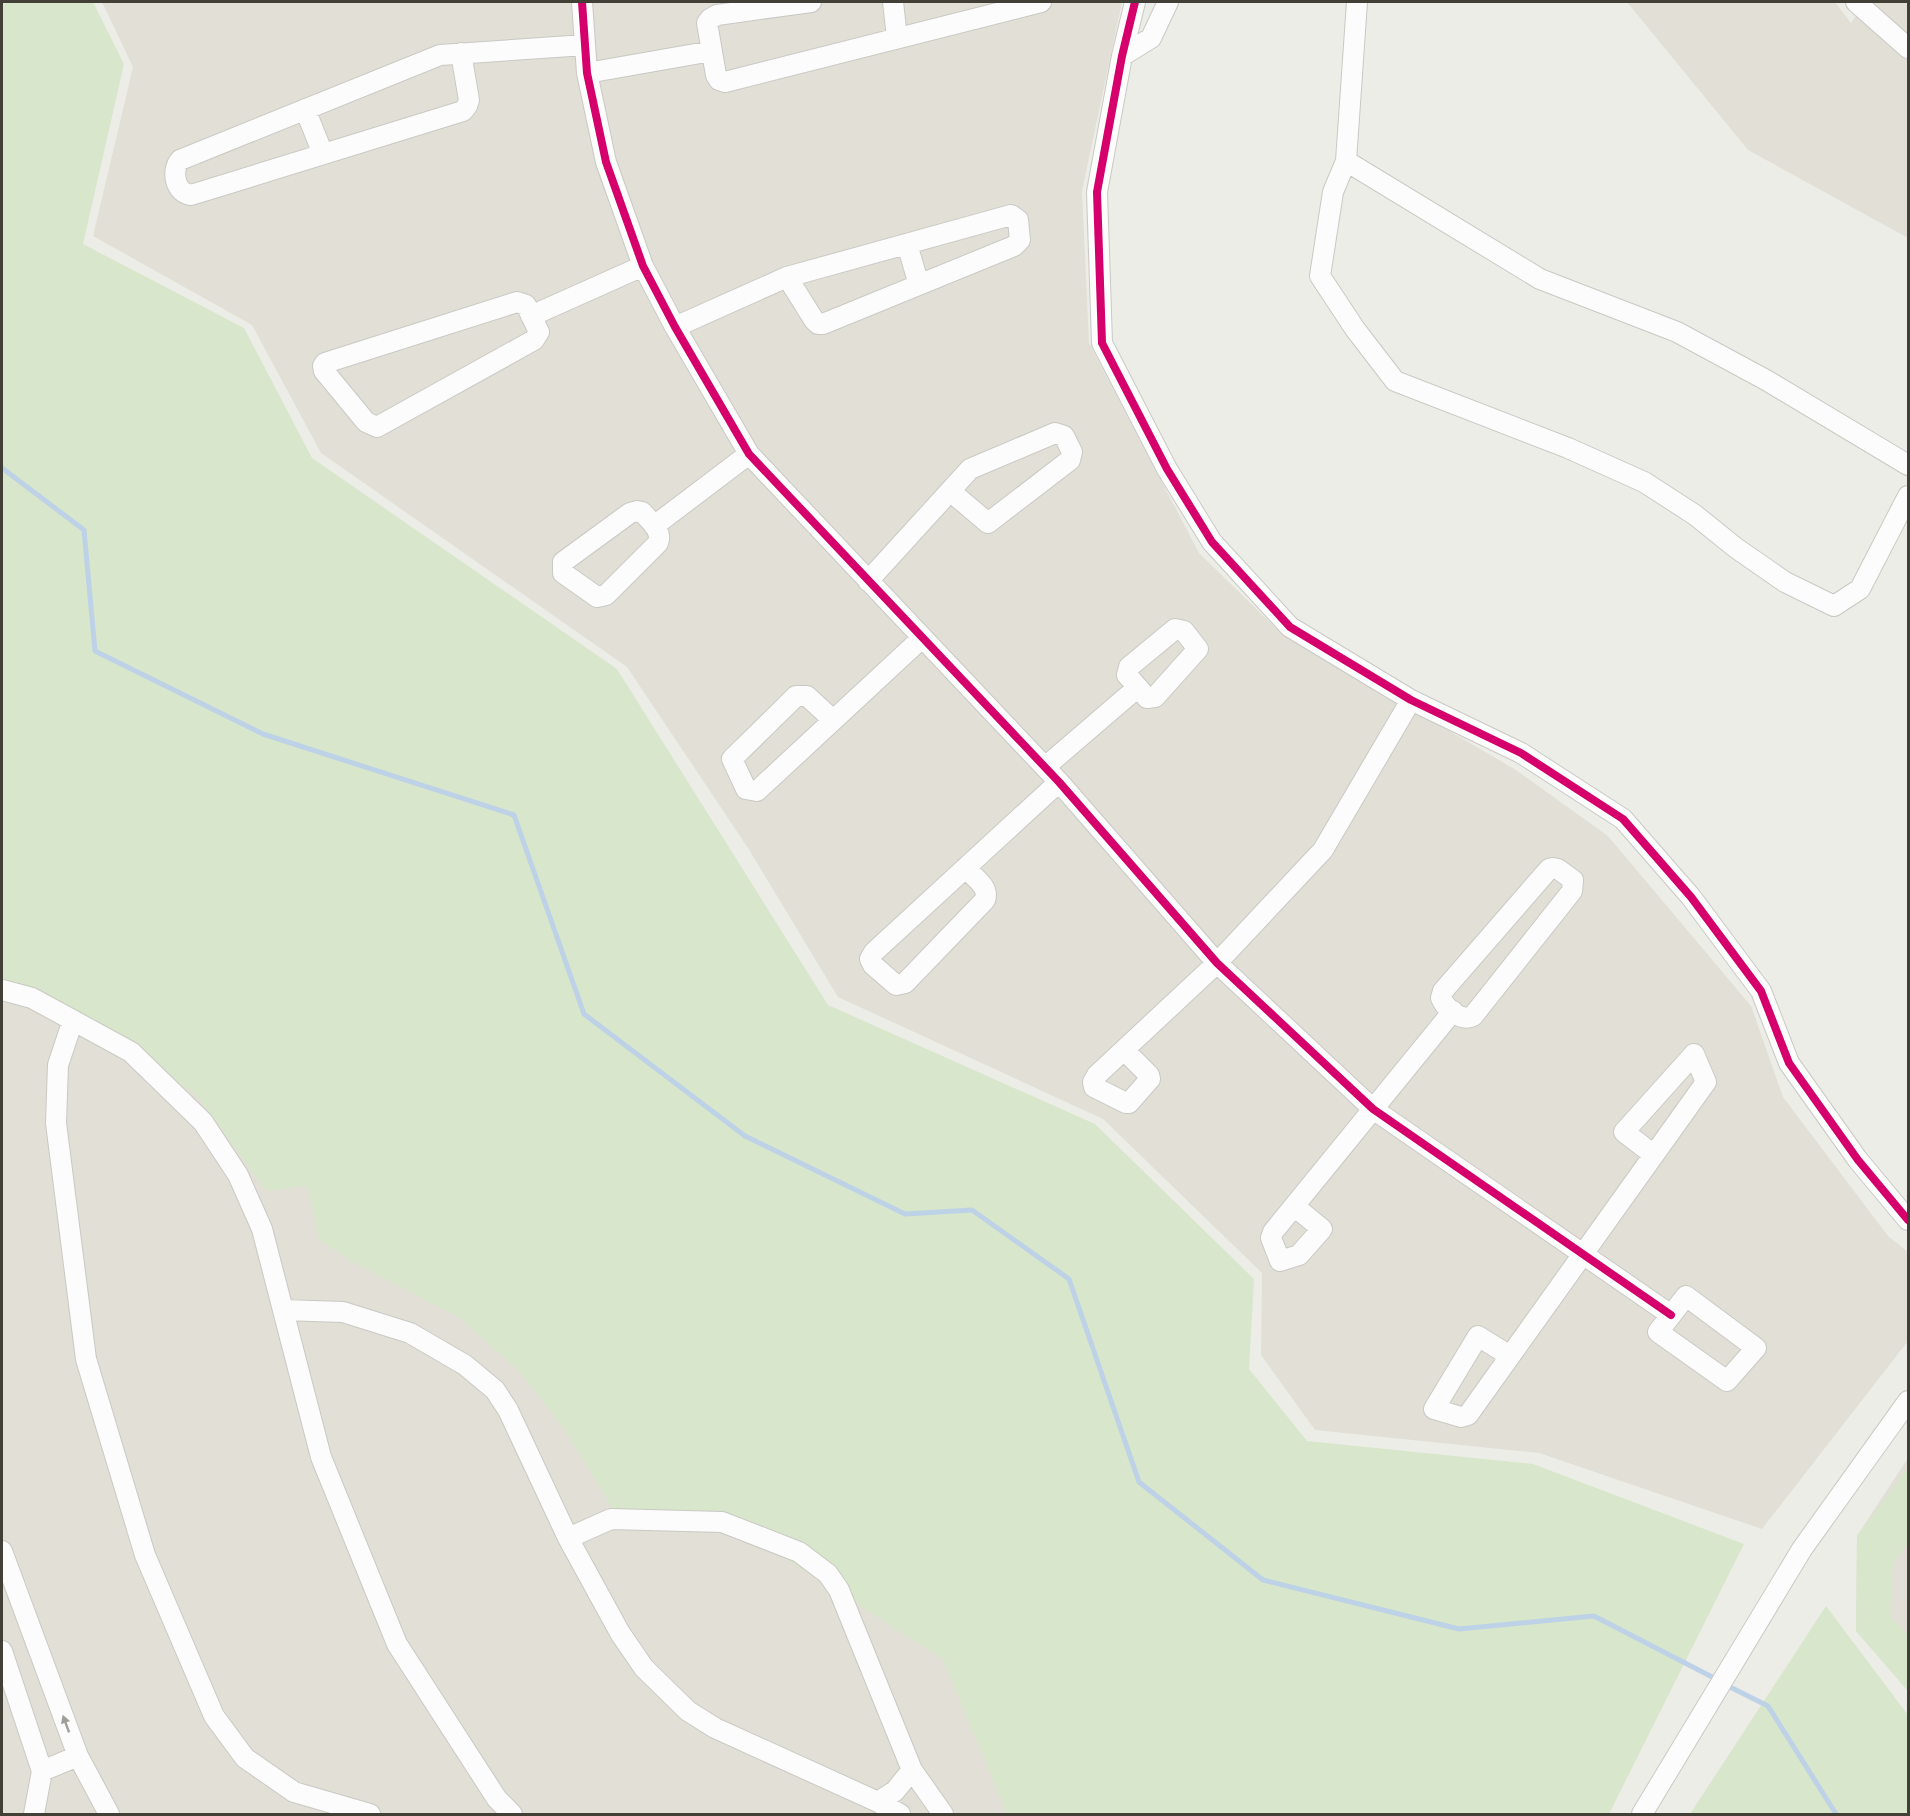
<svg xmlns="http://www.w3.org/2000/svg" width="1910" height="1816" viewBox="0 0 1910 1816" font-family="'Noto Sans',sans-serif">
<style>
.residential{fill:#e1dfd6}
.green{fill:#d8e6cb}
.lines{fill:none;stroke-linecap:round;stroke-linejoin:round}
.stream{stroke:#bdd2e7;stroke-width:5}
.minor-casing{stroke:#c9c9c4;stroke-width:22}
.minor{stroke:#fcfcfc;stroke-width:20}
.cycleway-casing{stroke:#fff;stroke-width:11}
.cycleway{stroke:#d6006c;stroke-width:8}
.oneway{fill:#9f9e99}
</style>
<rect width="100%" height="100%" fill="#edede8"/>
<path class="residential" d="M102,2h1020l-40,189 7,152 110,210 81,79 236,138 92,66 143,170 32,91 105,139 20,16v89l-146,188 -223,-76 -224,-23 -54,-75 1,-82 -159,-154 -265,-122 -90,-149 -121,-181 -306,-214 -69,-128 -159,-89 40,-169z
M1627,2h208l16,21 14,-21h43v236l-160,-88z
M2,895l549,464 598,455h-1147z
M1908,1458v233l-52,-60 1,-95z"/>
<path class="green" d="M2,2h91l31,62 -41,180 161,84 68,130 305,211 211,336 267,119 159,155 -5,90 58,72 226,23 211,80 -135,270h-602l-64,-155 -219,-139 -102,4 -59,-97 -42,-54 -61,-55 -110,-58 -31,-20 -12,-54 -41,5 -70,-97 -144,-89 -50,-25z
M1908,1468v75l-15,20 -3,54 18,17v57l-52,-60 1,-95z
M1826,1606l82,109v99h-218z"/>
<g class="lines">
<path class="stream" d="M2,468l82,62 11,121 168,83 251,81 70,199 161,122 160,78 67,-4 97,69 70,203 124,98 196,49 135,-13 124,64
M1726,1685l42,21 68,108"/>
<g class="minor-casing">
<path id="minor" d="M582,2l5,71 19,89 37,104 32,61 74,127 310,328 158,181 156,146 298,206
M811,2l-94,13 -7,4 -3,4 9,52 3,5 6,2 316,-80
M893,2l4,36
M1135,2l-13,54 -25,136 5,151 65,126 45,73 78,85 121,73 110,53 102,66 68,78 70,94 28,72 69,97 50,60
M1357,2l-11,159 -13,31 -13,84 35,53 40,52 173,67 76,34 51,33 41,33 49,34 49,24 26,-17 48,-93
M1856,2l52,46
M461,53l8,47 -2,6 -4,5 -272,84c-16,-2 -20,-24 -11,-35l260,-105 145,-10
M1122,56l29,-18 17,-36
M587,73l125,-22
M305,109l18,45
M1346,161l194,118 137,53 89,48 142,85
M907,244l12,41
M517,302l9,3 13,27 -5,8 -157,87 -11,-5 -42,-51 -1,-5 2,-3z
M531,316l112,-50
M675,327l112,-50 224,-62 7,5 2,20 -6,6 -191,78h-5l-4,-4 -27,-43
M637,511l5,1c8,9 21,19 16,31l-52,52 -9,2 -34,-24v-11l67,-49z
M654,526l95,-72
M868,581l102,-112 85,-36 9,3 8,16 -2,8 -82,63 -38,-32
M1175,629l9,2 14,18 -43,48 -8,1 -20,-23 2,-8z
M833,720l-26,-24h-11l-64,63 14,30 11,2 165,-153
M1045,767l92,-79
M965,868c9,9 25,19 20,32l-80,83 -9,2 -23,-20 -3,-6 4,-7 185,-170
M1553,868l5,1 15,11 -1,11 -99,125c-12,6 -27,-7 -32,-18l2,-7 106,-122z
M2,990l30,8 99,54 72,70 35,53 24,54 59,228 76,187 100,155 15,15
M73,1020l-15,45 -2,58 30,236 59,196 69,161 31,42 49,34 76,22
M1124,1050l25,25 1,4 -21,24h-3l-32,-16 -1,-5 4,-7 120,-112 106,-113 88,-150
M1294,1206l28,23 -23,26 -19,6 -9,-23 2,-6 180,-221
M1686,1296l70,52 -29,33 -69,-49z
M283,1310l60,2 67,21 55,32 30,25 13,20 60,128 52,95 24,35 44,43 27,17 163,74 22,12
M1510,1356l-32,-20 -44,73 27,8 7,-2 238,-333 -12,-28 -70,78 30,23
M568,1538l43,-19 111,3 77,30 29,22 11,16 73,180 31,44
M2,1551l76,205 31,58
M2,1651l40,120 -8,43
M42,1771l36,-15
M878,1802l17,-11 17,-21
M1642,1814l160,-265 106,-148"/>
</g>
<use href="#minor" class="minor"/>
<g class="cycleway-casing">
<path id="cycleway" d="M582,2l5,71 19,89 37,104 32,61 74,127 310,328 158,181 156,146 298,206
M1135,2l-13,54 -25,136 5,151 65,126 45,73 78,85 121,73 110,53 102,66 68,78 70,94 28,72 69,97 50,60"/>
</g>
<use href="#cycleway" class="cycleway"/>
</g>
<defs><path id="oneway-solid" d="M-6-.8H1V-3.2L6.5 0L1 3.2V.8H-6Z" transform="scale(1.5)"/></defs>
<use class="oneway" href="#oneway-solid" transform="translate(66 1724) rotate(-110)"/>
<rect width="1910" height="1816" fill="none" stroke="#423f36" stroke-width="6"/>
</svg>
